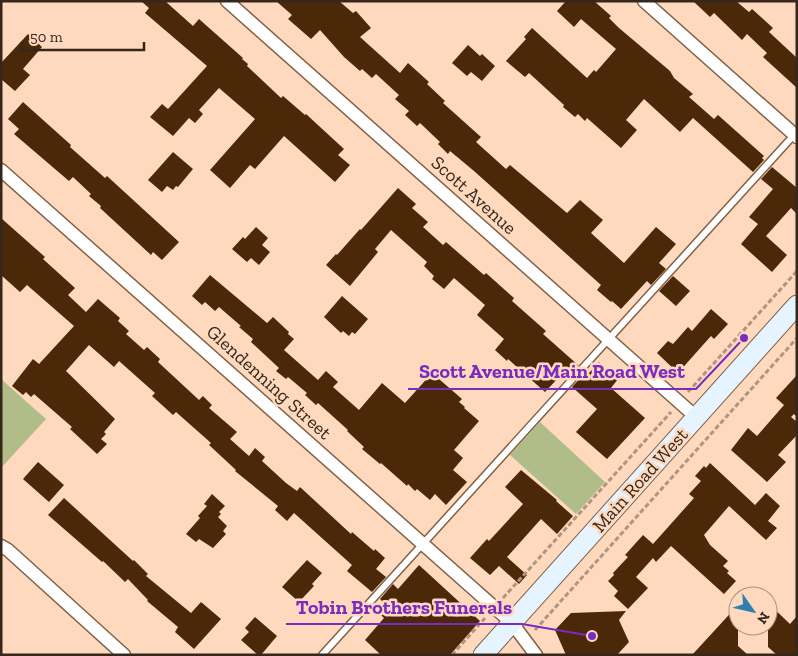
<svg xmlns="http://www.w3.org/2000/svg" width="798" height="656" viewBox="0 0 798 656" font-family="'Zilla Slab',serif">
<style>
.green{fill:#b0bd88}
.building{fill:#4b2908}
.lines{fill:none;stroke-linecap:round;stroke-linejoin:round}
.service-casing{stroke:#816148;stroke-width:9}
.minor-casing{stroke:#816148;stroke-width:15}
.secondary-casing{stroke:#816148;stroke-width:21}
.path{stroke:#b1957f;stroke-width:3;stroke-dasharray:5 2.5;stroke-linecap:butt}
.service{stroke:#fff;stroke-width:6}
.minor{stroke:#fff;stroke-width:12}
.secondary{stroke:#e6f4ff;stroke-width:19}
.labels{text-anchor:middle;dominant-baseline:central;stroke-width:5;stroke-linejoin:round;paint-order:stroke}
.street-label{font-size:19px;fill:#35271c;stroke:#fed9bd}
.leader{fill:none;stroke:#7b2cbf;stroke-width:2}
.callout-dot{fill:#7b2cbf;stroke:#fed9bd;stroke-width:2}
.callout-label{font-size:20px;text-anchor:middle;font-weight:bold;fill:#7b2cbf;stroke:#fed9bd;stroke-width:5;stroke-linejoin:round;paint-order:stroke}
</style>
<rect width="100%" height="100%" fill="#fed9bd"/>
<path class="green" d="M1,379l45,40 -45,49z
M540,422l65,60 -29,32 -66,-59z"/>
<path class="building" d="M141,1h24l28,25 6,-7 44,39 -1,1 6,5 -1,2 34,32 2,-2 22,19 1,-1 38,35 -6,6 12,10 -15,17 -51,-46 -29,33 -5,-4 -20,23 -20,-18 45,-51 -36,-31 -20,22 4,4 -8,9 -6,-5 -16,18 -23,-19 12,-13 6,5 39,-43 -62,-53 4,-5z
M276,1h63l14,12 3,-2 15,17 -11,9 40,36 8,-10 21,19 -2,2 18,17 -2,2 38,34 -5,5 30,27 4,-4 57,48 13,-13 23,20 -12,13 33,30 32,-36 20,17 -17,19 7,6 -15,16 -4,-4 -26,28 -9,-8 -1,1 -14,-12 4,-5 -127,-114 -24,-20 -2,3 -10,-10 2,-2 -20,-19 -3,3 -12,-11 4,-4 -14,-12 4,-4 -23,-21 -4,4 -10,-9 -2,2 -16,-14 -24,-27 -9,9 -23,-20 4,-4z
M566,1h28l8,7 9,8 -2,2 10,10 51,43 4,7 19,16 -4,3 25,22 4,-4 46,41 -2,2 2,2 -11,12 -60,-54 -13,14 -36,-33 -18,21 11,10 -16,18 -34,-30 -2,3 -7,-7 -3,3 -12,-10 1,-2 -35,-32 -4,4 -19,-16 20,-22 -2,-2 8,-9 55,50 7,-8 2,2 20,-23 -35,-30 -7,8 -17,-16z
M693,1h43l13,11 3,-3 21,19 -4,4 28,26v30l-34,-31 4,-4 -20,-19 -5,6 -28,-27 -4,4z
M28,34l14,13 -19,22 7,6 -15,16 -14,-12v-16z
M468,45l12,11 2,-2 13,12 -13,15 -11,-9 -4,4 -15,-13z
M23,102l48,43 -1,2 35,31 2,-2 72,66 -17,18 -9,-8 -2,3 -51,-47 1,-2 -12,-10 2,-2 -18,-17 -4,4 -55,-47 5,-5 -11,-10z
M173,152l20,17 -15,18 -2,-1 -3,4 -6,-4 -5,6 -14,-12z
M772,167l25,21v26l-6,-6 -25,28 21,19 -15,17 -31,-28 17,-20 -9,-7 24,-28 -12,-10z
M398,188l18,16 -4,4 16,14 -5,5 20,18 3,-3 38,33 2,-2 28,25 -2,3 34,30 -3,3 35,31 -14,15 -4,-4 -15,16 -37,-33 -1,2 -12,-11 9,-11 -27,-24 8,-10 -31,-27 -10,11 -12,-10 2,-3 -10,-10 3,-4 -36,-32 -16,19 3,3 -28,34 -24,-21 10,-11 1,1 23,-26 1,1z
M1,218l44,39 -2,2 32,29 -7,7 18,17 12,-13 22,19 -2,3 11,10 -3,3 18,16 3,-3 13,12 -2,3 41,38 4,-4 9,9 -3,3 28,24 -7,7 19,17 6,-8 10,9 -3,4 24,22 11,8 3,-4 51,47 1,-2 22,19 1,-2 10,9 -9,11 10,8 -14,15 -25,-21 5,-6 -58,-52 -7,8 -12,-11 3,-4 -43,-35 1,-1 -27,-25 2,-2 -35,-31 -3,3 -21,-19 3,-3 -36,-32 -5,6 -25,-22 -23,26 49,48 -11,13 2,2 -5,5 6,5 -10,10 -27,-25 2,-2 -38,-33 -3,3 -5,-5 -3,3 -11,-9 21,-27 6,5 35,-38 -47,-41 -7,7 -19,-17z
M256,227l12,11 -6,7 8,7 -11,13 -8,-7 -4,4 -15,-13 11,-12 2,2z
M210,275l57,48 6,-6 16,15 -1,2 6,5 -10,11 34,30 8,-9 12,11 -5,5 26,23 23,-27 23,20 27,-30 30,26 -3,3 6,5 -1,1 15,13 -25,29 9,8 -10,12 14,12 -21,23 -11,-11 -5,6 -13,-11 -2,2 -7,-7 -1,2 -26,-23 -1,1 -18,-15 2,-2 -17,-16 1,-1 -30,-27 -2,2 -11,-10 2,-2 -19,-16 -2,2 -10,-8 3,-3 -28,-26 2,-3 -14,-12 2,-1 -22,-19 -4,4 -10,-9 -3,3 -10,-9z
M673,276l17,15 -14,15 -17,-15z
M342,296l26,23 -13,15 -3,-2 -3,4 -6,-5 -2,2 -17,-16z
M711,309l17,15 -14,15 -3,-3 -33,37 -21,-20 11,-12 5,3 15,-17 4,4z
M599,362l19,17 -7,9 34,30 -38,41 -31,-27 21,-23 -25,-22 14,-15 2,2z
M797,375v42l-3,-3 -3,3 6,5v13l-19,20 8,7 -19,20 -36,-32 17,-22 9,8 27,-31 -8,-7z
M38,462l26,23 -15,17 -26,-23z
M710,463l45,42 11,-12 14,13 -12,15 9,7 -11,12 -37,-34 -25,29 6,10 18,16 -5,5 6,5 -2,2 9,8 -12,13 -53,-48 -15,16 -3,-4 -17,19 12,11 -20,21 -14,-13 4,-5 -10,-10 6,-6 -1,-2 15,-16 -3,-2 18,-20 10,9 41,-46 -5,-4 12,-13 -6,-5 9,-10 2,2z
M521,470l36,30 -1,1 17,15 -16,18 -16,-15 -34,38 20,18 -8,9 -20,-18 -9,9 -20,-17 17,-19 2,2 34,-37 -18,-17z
M212,494l13,12 -6,6 2,2 -3,3 9,9 -4,5 3,3 -13,14 -14,-9 -3,3 -10,-8 14,-16 -2,-2 9,-10 -3,-2z
M64,498l69,63 1,-1 14,14 -2,2 45,37 10,-11 20,17 -27,30 -19,-17 3,-5 -31,-26 1,-1 -20,-21 -3,3 -22,-21 -1,1 -54,-47z
M307,560l15,13 -10,11 2,2 -15,16 -17,-15z
M419,565l61,56 -30,34h-69l-16,-15 19,-22 -6,-6 7,-8 -5,-5 13,-15 5,5z
M768,603l22,21 7,-8v39h-20l-9,-8z
M738,605v41l10,9h-56z
M626,611l-7,9 10,22 -12,13h-51l-11,-25 16,-17z
M255,617l22,19 -16,19h-3l-17,-15 8,-8 -4,-4z"/>
<g class="lines">
<g class="service-casing">
<path id="service" d="M322,655l472,-520"/>
</g>
<g class="minor-casing">
<path id="minor" d="M227,1l469,416
M644,1l153,136
M1,170l511,453 24,32
M1,546l7,4 116,105"/>
</g>
<g class="secondary-casing">
<path id="secondary" d="M483,655l314,-350"/>
</g>
<path class="path" d="M688,392l109,-121
M503,598l168,-186
M535,630l262,-292
M452,655l33,-37"/>
<use href="#service" class="service"/>
<use href="#minor" class="minor"/>
<use href="#secondary" class="secondary"/>
</g>
<g class="labels">
<g class="street-label">
<text transform="translate(474 195) rotate(42)">Scott Avenue</text>
<text transform="translate(269 382) rotate(42)">Glendenning Street</text>
<text transform="translate(640 480) rotate(-48)">Main Road West</text>
</g>
</g>
<path class="leader" d="M744 338L696 389H408M592 636L522 624H286"/>
<g class="callout-dot">
<circle cx="744" cy="338" r="5"/>
<circle cx="592" cy="636" r="5"/>
</g>
<g class="callout-label">
<text x="552" y="378">Scott Avenue/Main Road West</text>
<text x="404" y="614">Tobin Brothers Funerals</text>
</g>
<rect width="798" height="656" fill="none" stroke="#35271c" stroke-width="5"/>
<g transform="translate(753 611) rotate(124)"><circle r="24" fill="#fed9bd" stroke="#ae927d"/>
<path d="M0-4L9 19L0 12L-9 19Z" fill="#2f80b1"/>
<text y="-8" font-size="14" font-weight="bold" text-anchor="middle" fill="#35271c">N</text>
</g>
<path d="M22 42v8h122v-8" fill="none" stroke="#35271c" stroke-width="2.5"/>
<text x="30" y="42" font-size="15" fill="#35271c" stroke="#fed9bd" stroke-width="4" paint-order="stroke">50 m</text>
</svg>
